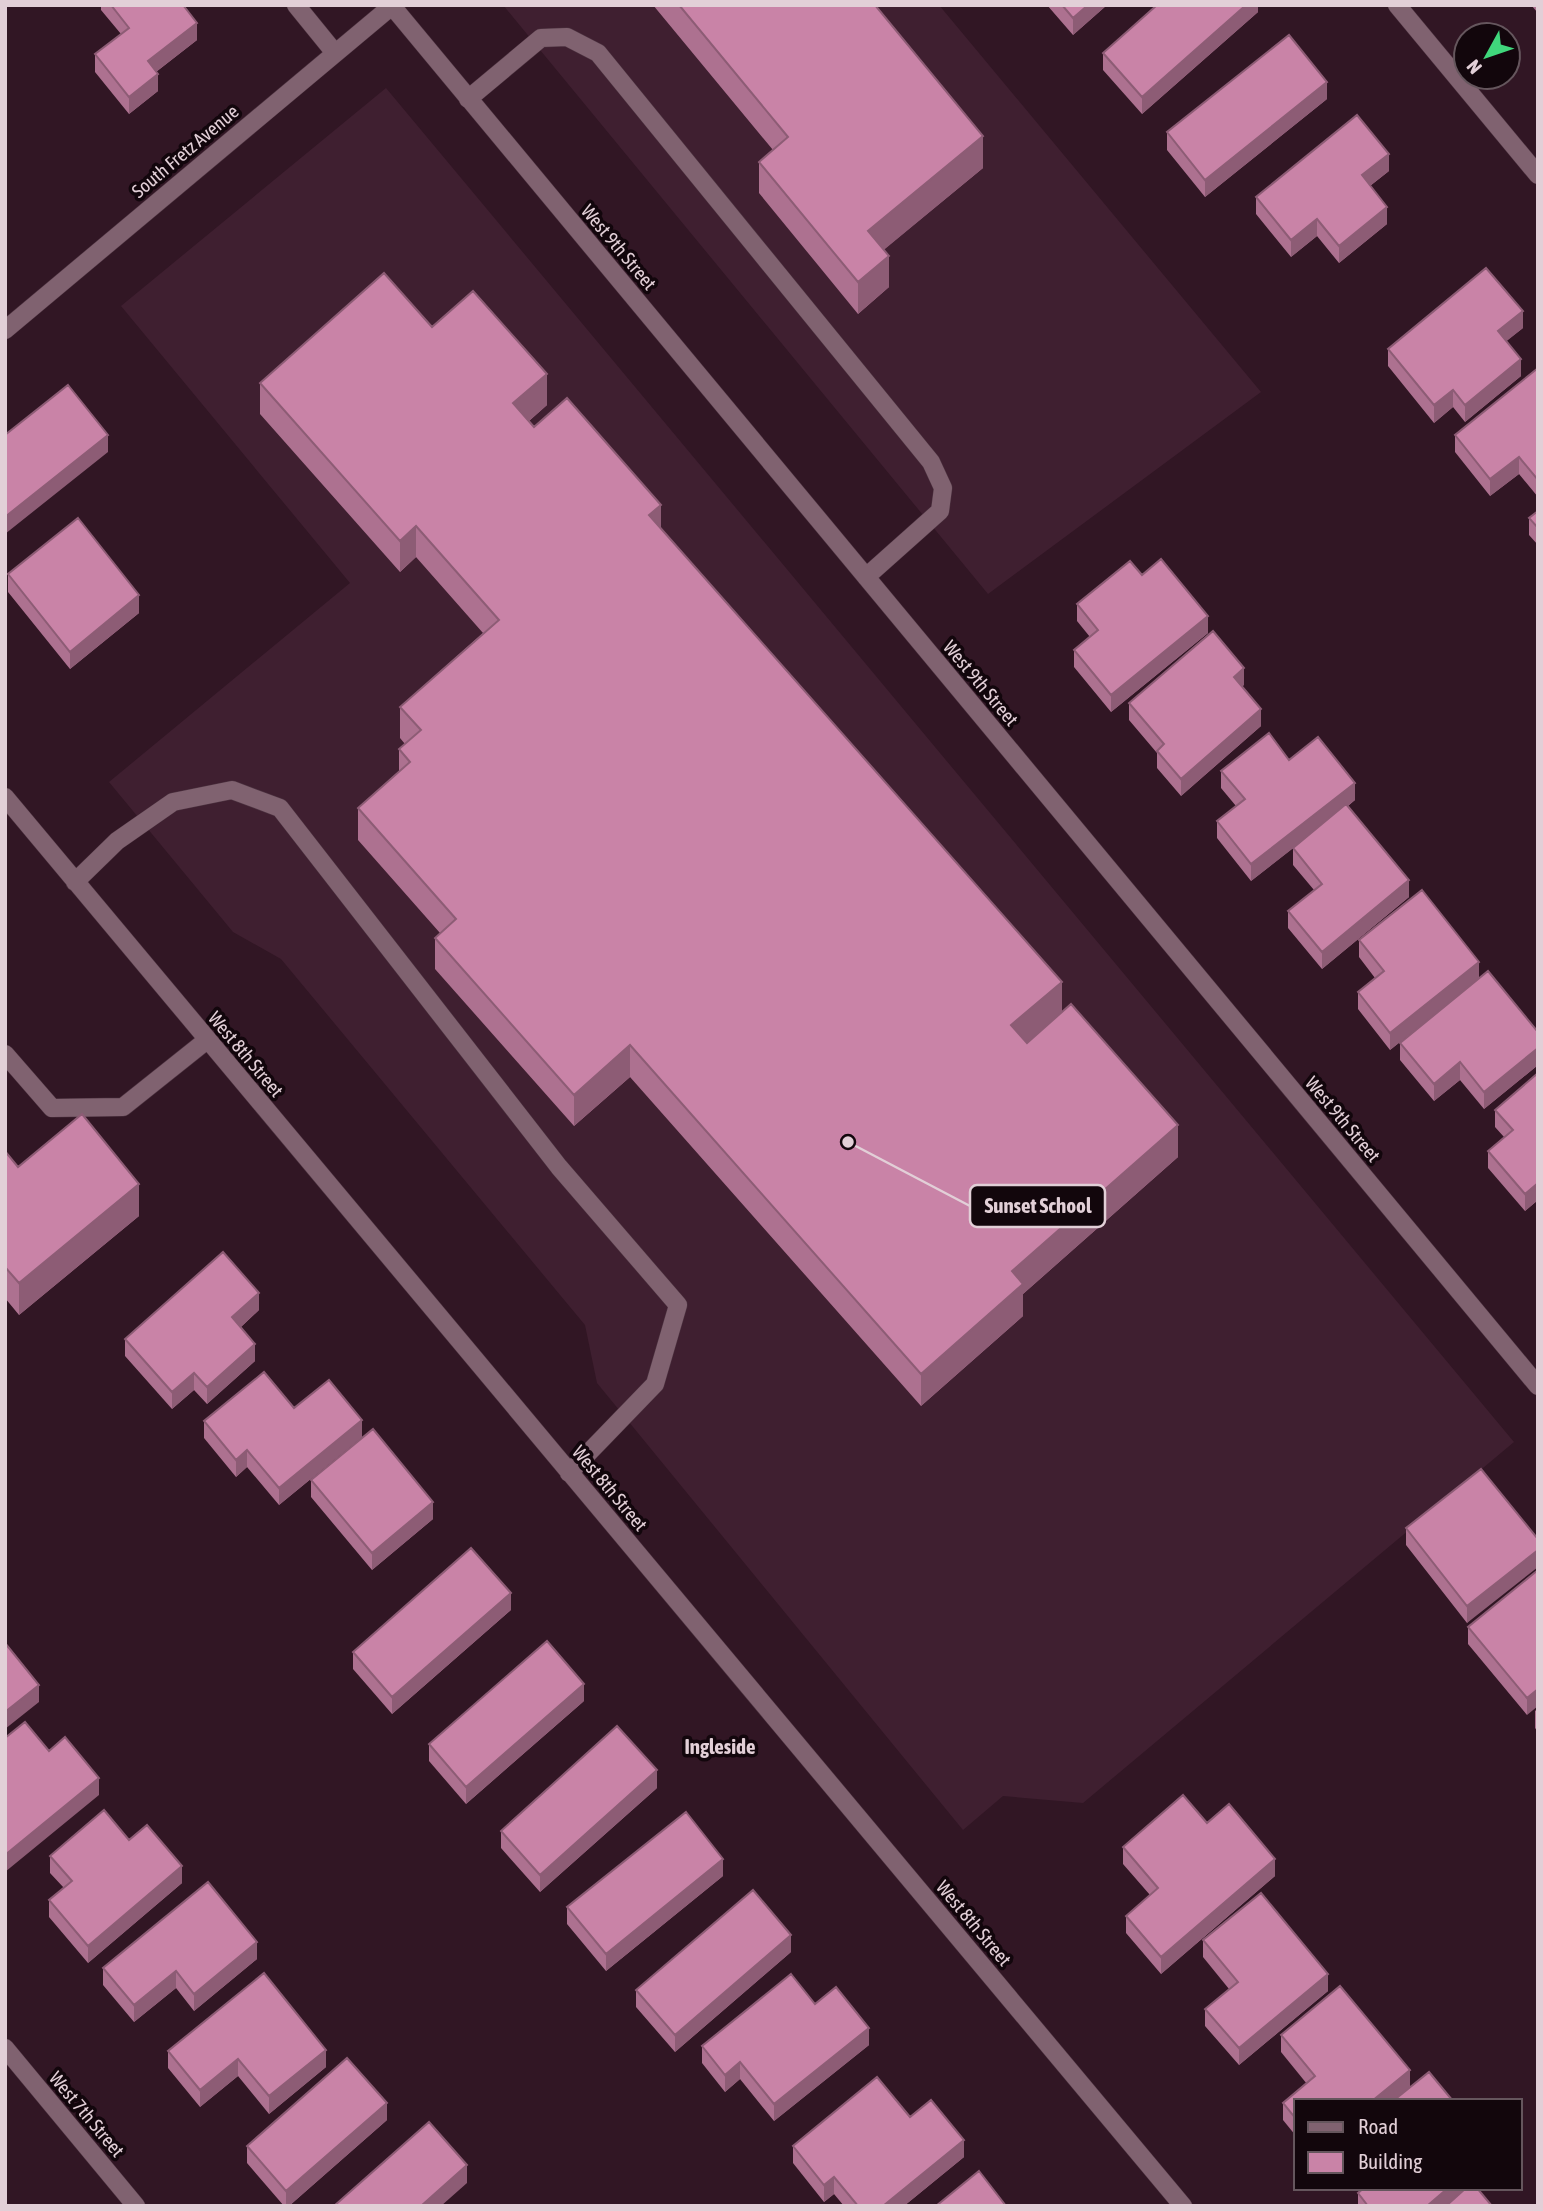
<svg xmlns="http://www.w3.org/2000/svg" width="1543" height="2211" viewBox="0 0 1543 2211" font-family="'Asap Condensed',sans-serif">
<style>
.built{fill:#3f1f30}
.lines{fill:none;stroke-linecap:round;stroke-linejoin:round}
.minor-casing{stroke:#4d3441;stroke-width:19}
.minor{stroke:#806270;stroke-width:18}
.wall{fill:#ad7190}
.shaded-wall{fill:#8d5c75}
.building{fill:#c983a7;stroke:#8d5c75;stroke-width:2}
.labels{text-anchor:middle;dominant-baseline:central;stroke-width:7;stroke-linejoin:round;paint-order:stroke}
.street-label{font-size:19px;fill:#e2cfd7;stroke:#12060c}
.neighbourhood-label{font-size:21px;font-weight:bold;fill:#e2cfd7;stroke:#12060c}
.leader{fill:none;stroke:#e2cfd7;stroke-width:2.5}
.callout-dot{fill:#e2cfd7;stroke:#12060c;stroke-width:2.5}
.callout{fill:#12060c;stroke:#e2cfd7;stroke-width:2.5}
.callout-label{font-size:21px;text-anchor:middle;font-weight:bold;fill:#e2cfd7}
</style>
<rect width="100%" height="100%" fill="#311624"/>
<path class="built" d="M503,5h436l322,387 -273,202z
M386,88l1128,1354 -431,361 -80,-7 -40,34 -366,-447 -12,-58 -304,-366 -48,-27 -124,-150 241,-199 -229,-277z"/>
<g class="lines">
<g class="minor-casing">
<path id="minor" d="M296,5l39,48
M1397,5l141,170
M392,6l1146,1380
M468,99l73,-61 26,-1 31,16 333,409 12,26 -3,23 -74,66
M5,330l388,-325
M5,797l1178,1409
M75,882l42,-41 56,-39 59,-12 48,18 279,359 119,138 -23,79 -86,89
M5,1054l47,54 71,-1 84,-67
M5,2048l131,158"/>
</g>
<use href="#minor" class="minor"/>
</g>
<path class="wall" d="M101,5h82l14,35 -41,32 2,19 -29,23 -34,-42v-18l26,-20 -20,-24z
M653,5h222l108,163 -100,82 6,37 -31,27 -99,-121v-31l14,-12z
M1047,5h60l-34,30z
M1258,5v7l-116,102 -39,-44v-17z
M1531,5h7v8z
M1327,99l-122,98 -38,-47v-18z
M1389,171l-19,15 17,38 -48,39 -22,-27 -26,21 -35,-43v-17z
M432,327l115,78 -18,16 5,6 127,102 401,483 116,145 -155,137v22l-102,90 -291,-329 -56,49 -139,-157v-31l5,-5 -82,-93v-32l41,-37v-22l6,-5 -5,-6v-31l83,-74 -67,-76 -16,15 -140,-158v-31z
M1523,328l-17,13 15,35 -56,46 -12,-15 -19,16 -46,-57v-17z
M1538,368v129l-19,-23 -29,22 -35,-44v-17z
M1538,511v34l-9,-10v-17z
M8,574l131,39 -69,56 -62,-77z
M1142,575l66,58 -97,79 -37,-45v-17l16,-13 -13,-16v-17z
M1244,685l-2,1 19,40 -80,70 -24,-28v-15l-28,-33v-17z
M1289,760l66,40 -7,6 61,91 -87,72 -34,-41v-17l26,-21 -21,-25v-17l-42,33 -34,-43v-17l19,-15 -15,-18v-17z
M1359,940l120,38 59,54v33l-54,44 -24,-29 -26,21 -34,-41v-17l30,-25 -40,32 -32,-41v-17l17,-14 -16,-21z
M1538,1073v127l-13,11 -37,-43v-17l16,-14 -9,-10v-17z
M5,1151l13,16 121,49 -120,99 -14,-17z
M259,1310l-18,17 14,34 -48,43 -13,-14 -22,19 -47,-53v-17z
M294,1408l68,29 -83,68 -32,-38 -11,10 -32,-39v-17z
M311,1480l122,39 -61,51 -61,-73z
M1406,1528l132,11 -71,84 -61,-78z
M1538,1570l-11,145 -59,-71v-17z
M511,1610l-119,104 -39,-45v-17z
M584,1701l-118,103 -37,-43v-17z
M1538,1708v24l-3,-4v-17z
M657,1788l-117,104 -39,-44v-17z
M1207,1823l68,53 -114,98 -35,-41v-17l24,-21 -27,-31v-17z
M129,1840l53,43 -94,80 -39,-46v-17l15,-12 -14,-15v-17z
M723,1876l-117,95 -39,-47v-17z
M1203,1940l125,51 -89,74 -34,-39v-17l24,-20 -26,-32z
M791,1952l-116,100 -39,-45v-17z
M257,1959l-63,52 -18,-23 -42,34 -31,-37v-17z
M1281,2035l112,66h-97v35l-13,-16v-17l24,-19 -26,-32z
M869,2045l-95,76 -34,-42 -15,13 -23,-29v-17z
M168,2051l158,16 -57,47 -31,-38 -38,31 -32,-39z
M910,2117l54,40 -60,49h-60l-10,-12 -10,8 -31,-39v-17z
M387,2120l-98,86h-5l-37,-43v-17z
M1358,2193l134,13h-134z"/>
<path class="shaded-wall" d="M1088,5h19l-34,30v-17z
M1246,5h12v7l-116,102v-17z
M197,23v17l-49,38v-17z
M158,74v17l-29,23v-17z
M1327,82v17l-122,98v-17z
M983,136v32l-115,95v-32z
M1389,154v17l-27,21v-17z
M1387,207v17l-48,39v-17z
M1317,219v17l-26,21v-17z
M889,256v31l-31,27v-32z
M1523,311v17l-25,20v-17z
M1521,359v17l-56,46v-17z
M547,374v31l-34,30v-32z
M1453,390v17l-19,16v-18z
M108,435v17l-103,82v-17z
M1519,457v17l-29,22v-17z
M661,505v31l-12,-21z
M416,526v31l-16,15v-31z
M139,595v18l-69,56v-17z
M1208,616v17l-97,79v-17z
M1244,668v17l-10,9v-17z
M1261,709v17l-80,70v-17z
M1355,783v17l-104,81v-17z
M1409,880v17l-87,72v-17z
M1479,962v17l-89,71v-17z
M1062,982v31l-51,44v-32z
M630,1045v32l-56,49v-31z
M1538,1048v17l-54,44v-17z
M1460,1062v18l-26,21v-17z
M1178,1125v32l-155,137v22l-102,90v-32l91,-103z
M1538,1183v17l-13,11v-17z
M139,1184v32l-120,99v-32z
M259,1293v17l-27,25v-18z
M255,1344v17l-48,43v-17z
M194,1373v17l-22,19v-17z
M362,1420v17l-83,68v-17z
M247,1450v17l-11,10v-17z
M433,1502v17l-61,51v-17z
M1538,1550v17l-71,56v-17z
M511,1593v17l-119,104v-17z
M584,1684v17l-118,103v-17z
M39,1685v17l-34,27v-17z
M1538,1689v17l-11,9v-17z
M657,1770v18l-117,104v-17z
M99,1778v17l-94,77v-17z
M723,1859v17l-117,95v-17z
M1275,1859v17l-114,98v-17z
M182,1866v17l-94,80v-17z
M791,1935v17l-116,100v-17z
M257,1942v17l-63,52v-17z
M176,1971v17l-42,34v-17z
M1328,1974v17l-89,74v-17z
M869,2028v17l-95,76v-17z
M326,2050v17l-57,47v-18z
M238,2059v17l-38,31v-17z
M740,2062v17l-15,13v-17z
M1410,2070v17l-17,14h-21z
M387,2103v17l-98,86h-3v-15z
M964,2140v17l-60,49h-21z
M467,2165v18l-26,23h-20z
M834,2177v17l-10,8v-17z
M1448,2188h20l-20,18h-21z"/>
<path class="building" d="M111,5h72l14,18 -49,38 10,13 -29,23 -34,-43 34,-26z
M679,5h196l108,131 -115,95 21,25 -31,26 -99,-120 29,-25z
M1062,5h26l-15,13z
M1157,5h89l-104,92 -39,-44z
M1289,35l38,47 -122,98 -38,-48z
M1357,115l32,39 -27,21 25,32 -48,39 -22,-27 -26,21 -35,-43z
M1486,268l37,43 -25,20 23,28 -56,46 -12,-15 -19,15 -46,-56z
M384,273l48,54 41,-36 74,83 -34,29 21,24 33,-29 94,107 -12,10 413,467 -51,43 16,18 44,-39 107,121 -166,146 11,13 -102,90 -291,-329 -56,50 -139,-157 21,-19 -98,-111 52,-46 -11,-13 22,-19 -21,-23 99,-87 -83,-94 -16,15 -140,-158z
M1538,368v112l-19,-23 -29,22 -35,-44z
M68,385l40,50 -103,82v-82z
M1538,511v17l-9,-10z
M78,518l61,77 -69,57 -62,-78z
M1161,559l47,57 -97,79 -37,-45 24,-20 -21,-26 53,-43 12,14z
M1213,631l31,37 -10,9 27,32 -80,70 -24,-28 7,-7 -35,-41z
M1269,733l20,27 29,-23 37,46 -104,81 -34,-43 28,-22 -24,-28z
M1346,804l63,76 -87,72 -34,-41 34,-27 -29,-36z
M1422,890l57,72 -89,71 -32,-41 26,-21 -25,-31z
M1488,971l50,61v16l-54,44 -24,-30 -26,22 -34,-41z
M1538,1073v110l-13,11 -37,-43 25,-21 -18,-20z
M82,1114l57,70 -120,99 -14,-16v-116l13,16z
M223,1252l36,41 -27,24 23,27 -48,43 -13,-14 -22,19 -47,-53z
M264,1372l30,36 35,-28 33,40 -83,68 -32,-38 -11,10 -32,-39z
M373,1429l60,73 -61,51 -61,-73z
M1481,1469l57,70v11l-71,56 -61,-78z
M471,1548l40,45 -119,104 -39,-45z
M1538,1570v119l-11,9 -59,-71z
M547,1641l37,43 -118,103 -37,-43z
M5,1643l34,42 -34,27z
M25,1722l24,29 16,-14 34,41 -94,77v-117z
M617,1726l40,44 -117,105 -39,-44z
M1183,1795l24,28 22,-19 46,55 -114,98 -35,-41 32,-28 -35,-41z
M104,1810l25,30 18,-15 35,41 -94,80 -39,-46 23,-19 -22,-25z
M686,1812l37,47 -117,95 -39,-47z
M208,1882l49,60 -63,52 -18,-23 -42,34 -31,-37z
M753,1890l38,45 -116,100 -39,-45z
M1261,1893l67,81 -89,74 -34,-39 33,-27 -35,-42z
M264,1973l62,77 -57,46 -31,-37 -38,31 -32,-39z
M791,1974l24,30 21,-17 33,41 -95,76 -34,-42 -15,13 -23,-29z
M1340,1986l70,84 -38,31h-76v18l-13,-16 32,-27 -34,-41z
M347,2058l40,45 -101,88 -39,-45z
M1429,2072l24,29h-60z
M877,2077l33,40 21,-17 33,40 -81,66h-25l-24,-29 -10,8 -31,-39z
M429,2122l38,43 -46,41h-87z
M979,2171l27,35h-70z
M1364,2188h84l-21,18h-59l-10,-13z
M1466,2188h11l15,18h-46z"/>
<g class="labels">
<g class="street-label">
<text transform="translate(185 151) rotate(-40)">South Fretz Avenue</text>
<text transform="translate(619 247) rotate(50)">West 9th Street</text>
<text transform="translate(981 683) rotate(50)">West 9th Street</text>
<text transform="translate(246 1054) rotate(50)">West 8th Street</text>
<text transform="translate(1343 1119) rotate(50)">West 9th Street</text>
<text transform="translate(610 1488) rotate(50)">West 8th Street</text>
<text transform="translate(974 1923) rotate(50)">West 8th Street</text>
<text transform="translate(87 2114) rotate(50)">West 7th Street</text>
</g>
<g class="neighbourhood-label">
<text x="720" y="1746">Ingleside</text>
</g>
</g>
<path class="leader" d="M848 1142L970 1206"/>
<circle class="callout-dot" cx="848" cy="1142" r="7"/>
<rect class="callout" x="970" y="1185" width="135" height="42" rx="7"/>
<g class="callout-label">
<text x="1038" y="1213">Sunset School</text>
</g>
<rect width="1543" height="2211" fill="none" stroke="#e2cfd7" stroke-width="14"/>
<rect x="1294" y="2099" width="228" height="91" fill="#12060c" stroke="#65565d" stroke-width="2"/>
<rect x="1308" y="2122" width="35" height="10" fill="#806270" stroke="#65565d" stroke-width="2"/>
<text x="1358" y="2134" font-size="21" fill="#e2cfd7">Road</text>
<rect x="1308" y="2152" width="35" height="21" fill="#c983a7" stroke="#65565d" stroke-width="2"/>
<text x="1358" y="2169" font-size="21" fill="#e2cfd7">Building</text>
<g transform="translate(1487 56) rotate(230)"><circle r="33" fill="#12060c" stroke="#65565d" stroke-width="2"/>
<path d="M0-5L12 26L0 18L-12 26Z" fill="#40d77c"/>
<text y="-10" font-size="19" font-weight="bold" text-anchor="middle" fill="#e2cfd7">N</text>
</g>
</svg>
